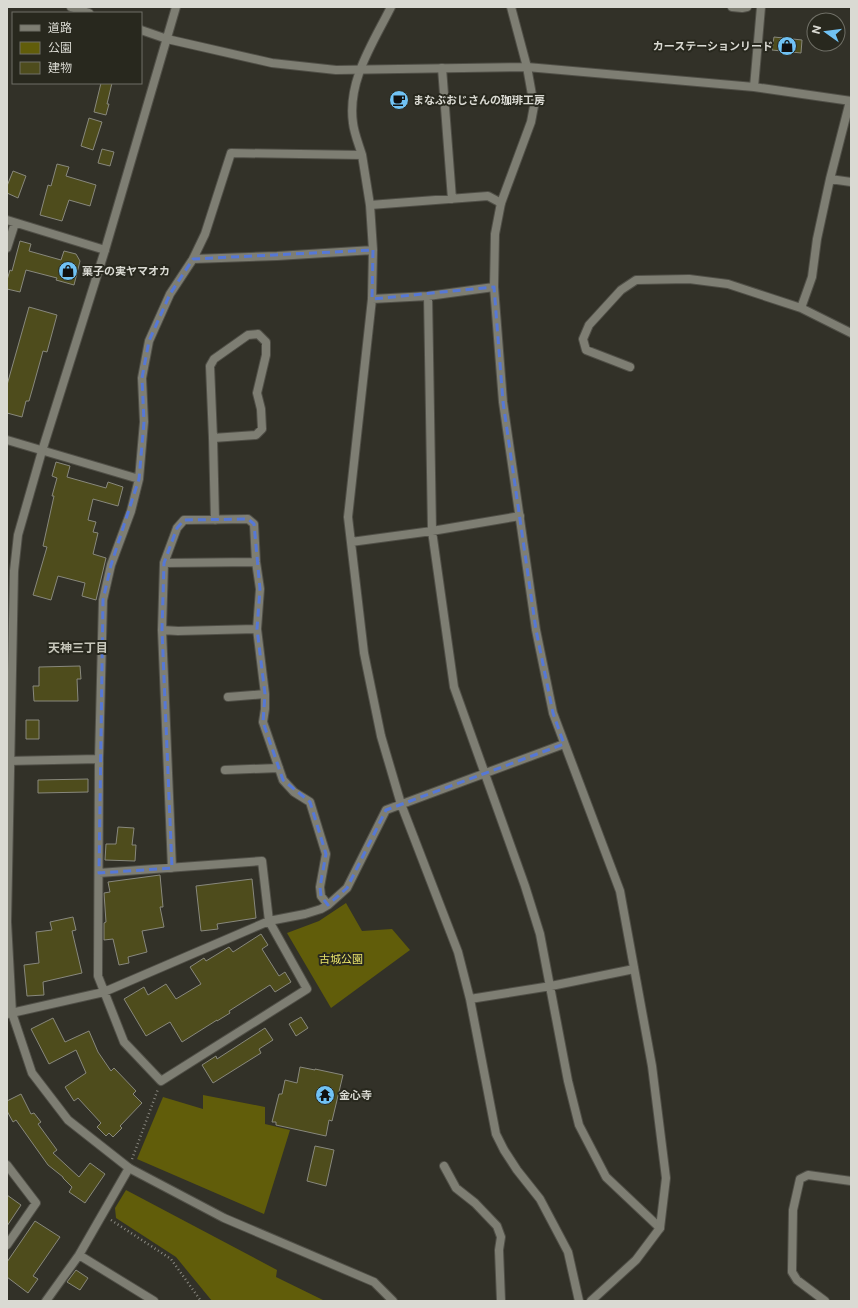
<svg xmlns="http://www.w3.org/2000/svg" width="858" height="1308" viewBox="0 0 858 1308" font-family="'Public Sans','Noto Sans JP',sans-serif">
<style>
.green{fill:#615d0a}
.building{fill:#4e4c1c;stroke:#88887d}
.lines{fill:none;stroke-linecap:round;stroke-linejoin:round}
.minor-casing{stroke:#504f47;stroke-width:10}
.tertiary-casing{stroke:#504f47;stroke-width:10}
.path{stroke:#8b8a82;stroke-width:2.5;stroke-dasharray:1 3;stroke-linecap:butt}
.minor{stroke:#7e7e73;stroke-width:8}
.tertiary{stroke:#7e7e73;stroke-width:8}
.marked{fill:none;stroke:#5678d6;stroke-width:3;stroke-dasharray:8 5;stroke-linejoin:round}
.labels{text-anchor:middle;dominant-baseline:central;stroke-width:4;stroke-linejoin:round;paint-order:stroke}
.poi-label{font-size:11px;font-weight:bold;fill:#dadad3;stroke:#28281e;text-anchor:start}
.park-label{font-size:11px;fill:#e7e269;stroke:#28281e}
.neighbourhood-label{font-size:12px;font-weight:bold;fill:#c7c7bb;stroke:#28281e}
</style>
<rect width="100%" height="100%" fill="#323128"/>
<path class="green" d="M346,903l16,28 30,-2 18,21 -79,58 -44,-75 32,-12z
M203,1095l62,12v17l25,6 -26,84 -127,-55 26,-62 40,12z
M126,1190l151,80 -1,7 49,24h-113l-36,-44 -60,-39 -1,-10z"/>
<path class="building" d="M774,37l28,3 -1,13 -29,-3z
M101,83h11l-5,21h2l-3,11 -12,-3z
M89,118l13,4 -9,28 -12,-4z
M102,149l12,3 -4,14 -12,-3z
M57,164l12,3 -3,9 30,9 -6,21 -21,-6 -7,21 -22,-6 8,-30 3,1z
M13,171l13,5 -8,22 -11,-5v-7z
M20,241l11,3 -2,7 32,9 3,-9 12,3 4,7 -6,24 -18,-5 1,-2 -31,-8 -6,22 -13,-3v-9l3,-10 2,1z
M29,307l28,8 -10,37 -4,-1 -10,36 -4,14h-3l-4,16 -15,-4v-28z
M56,462l14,4 -3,11 39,11 2,-6 15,5 -5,19 -25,-7 -5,21 8,2 -3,10 5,1 -5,21 13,4 -10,42 -14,-4 3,-13 -27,-7 -7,24 -18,-5 14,-48 -4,-1 11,-50h-2l5,-18 -5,-2z
M80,666l1,13h-4l1,22h-44l-1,-15h6v-19z
M26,720h13v19h-13z
M88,779v13l-50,1v-13z
M118,827l16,1 -2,17h4l-1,16 -30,-1 1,-16h10z
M160,875l3,32h-3l4,20 -22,4 5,21 -19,5 1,6 -10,2 -6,-26 -9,1v-17l2,-1 -2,-29 6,-1 -2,-10z
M252,879l4,39 -39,6 1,5 -17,2 -5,-45z
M73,917l3,13 -4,1 10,42 -39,9 1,13 -17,1 -3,-31 15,-2 -3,-31 16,-2 -2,-8z
M261,934l7,11 -6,4 17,27 6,-4 6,10 -16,10 -5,-7 -41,26 1,2 -13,8v-1l-35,22 -12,-20 -24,14 -22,-37 20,-12 4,8 18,-11 10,15 25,-15 -11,-17 14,-9 2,3 23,-14 4,5z
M301,1017l7,11 -12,8 -7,-12z
M53,1018l12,24 24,-11 9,21 13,19 3,-3 22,23 -3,3 9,9 -22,23 2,2 -9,9 -4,-4 -3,3 -9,-9 4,-4 -23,-25 -4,3 -9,-14 21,-14 -10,-23 -27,14 -18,-35z
M265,1028l8,12 -14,9 2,4 -48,30 -11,-18 14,-9 1,3z
M300,1067l15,3v-1l28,6 -11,46 -3,-1 -3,16 -50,-11v-3h-4l7,-28h3l3,-14 12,3z
M21,1094l10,20 3,-1 7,9 -3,2 19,26 -4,3 26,24 11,-14 15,11 -20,29 -16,-11 3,-5 -9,-9v-1l-15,-12 -32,-45 -3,2 -6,-11v-10z
M315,1146l19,4 -8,36 -19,-5z
M7,1195l14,10 -14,21z
M35,1221l25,16 -27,39 5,3 -10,14 -21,-16v-15z
M76,1270l12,8 -8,12 -13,-8z"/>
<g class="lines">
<g class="minor-casing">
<path id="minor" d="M511,7l16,60
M732,7l10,1 5,-1
M442,68l10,131
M362,155l8,50 3,45 -1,49 -24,218 16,136 17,83 20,68 57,148 12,47 26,135 8,16 13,20 23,29 28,53 11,49
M830,179l21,3
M370,205l118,-9 13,7
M7,220l98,30
M7,248l8,-25
M193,259l84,-3 96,-6
M428,296l4,235 22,156 71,199 15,48 28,147 11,44 27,52 54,51
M372,299l56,-3 66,-9
M801,308l11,-31 5,-38 13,-60 20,-78
M630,367l-44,-17 -3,-11 6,-14 32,-35 15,-10 53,-1 39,5 73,24 50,25
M213,438l43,-3 6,-6 -1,-20 -4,-16 9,-38v-13l-8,-8 -10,1 -34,24 -4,7 3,72 2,82
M7,440l132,39
M351,542l81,-11 88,-15
M164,563l92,-1
M162,630l16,1 79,-2
M228,697l37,-3
M7,761l92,-2
M225,770l54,-2
M172,868l-10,-238 2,-67 13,-35 7,-8 64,-1 6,5 2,38 4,27 -3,40 8,65v15l-2,13 20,58 11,12 16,10 16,52 -6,33 1,9 7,9
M99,873l163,-12 7,60 38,68 -146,92 -37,-39 -26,-66 1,-217 4,-159 8,-35 20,-54 8,-32 5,-57 -2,-44 7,-37 21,-47 23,-35 12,-25 26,-81 131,2c-3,-10 -8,-22 -9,-32 -6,-42 20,-80 38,-116
M470,999l81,-13 83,-17
M7,1014l97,-22 165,-71 36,-7 16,-5 7,-4 19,-17 39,-78 178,-66
M7,1165l29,38 -29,42
M444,1166l12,22 19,15 22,23 4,11 -2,13 2,51
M79,1255l75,46
M46,1301l33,-46 50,-87
M825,1301l-28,-21 -5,-8 1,-62 7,-31 8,-4 43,6"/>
</g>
<g class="tertiary-casing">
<path id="tertiary" d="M71,7l18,6
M176,7l-71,243 -63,201 -24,84 -4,36 -7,351 5,91 20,60 36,47 61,48 95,50 150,64 19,19
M141,30l26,9 105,24 64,7 191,-3 227,20 97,14
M527,67l7,39 -3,16 -30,81 -6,31 -1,53 9,115 33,228 17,83 67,178 32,175 14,112 -6,50 -24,32 -45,41
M754,87l7,-80"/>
</g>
<path class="path" d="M132,1159l26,-70
M111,1220l60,39 30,42"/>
<use href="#minor" class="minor"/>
<use href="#tertiary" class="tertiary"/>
</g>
<path class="marked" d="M373,250l-1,49 122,-12 9,115 33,228 17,83 11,31 -178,66 -39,78 -19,17 -7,-9 -1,-9 6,-33 -16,-52 -27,-22 -20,-58 2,-28 -8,-65 3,-40 -6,-65 -6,-5 -64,1 -7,8 -13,35 -2,67 10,238 -73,5 4,-273 8,-35 28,-86 5,-57 -2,-44 7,-37 21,-47 23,-35z"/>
<defs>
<g id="shop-disc" transform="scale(1)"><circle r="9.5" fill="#70c2f4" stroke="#28281e"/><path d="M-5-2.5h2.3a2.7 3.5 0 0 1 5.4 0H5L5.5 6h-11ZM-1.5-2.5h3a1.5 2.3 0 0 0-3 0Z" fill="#111"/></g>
<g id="cafe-disc" transform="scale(1)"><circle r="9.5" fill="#70c2f4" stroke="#28281e"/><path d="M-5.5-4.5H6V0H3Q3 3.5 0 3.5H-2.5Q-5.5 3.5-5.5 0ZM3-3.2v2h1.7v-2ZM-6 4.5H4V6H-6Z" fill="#111"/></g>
<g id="temple-disc" transform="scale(1)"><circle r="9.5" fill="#70c2f4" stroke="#28281e"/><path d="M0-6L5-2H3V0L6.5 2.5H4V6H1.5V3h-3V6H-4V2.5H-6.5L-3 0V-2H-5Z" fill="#111"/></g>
</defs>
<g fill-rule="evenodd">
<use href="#shop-disc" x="787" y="46"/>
<use href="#cafe-disc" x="399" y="100"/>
<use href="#shop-disc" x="68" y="271"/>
<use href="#temple-disc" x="325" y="1095"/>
</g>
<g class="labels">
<g class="poi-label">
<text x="773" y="46" text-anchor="end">カーステーションリード</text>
<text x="413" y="100">まなぶおじさんの珈琲工房</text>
<text x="82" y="271">菓子の実ヤマオカ</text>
<text x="339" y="1095">金心寺</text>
</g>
<g class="park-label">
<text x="341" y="959">古城公園</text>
</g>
<g class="neighbourhood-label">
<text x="78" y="648">天神三丁目</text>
</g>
</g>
<rect width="858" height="1308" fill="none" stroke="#dadad3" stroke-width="16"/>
<rect x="12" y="12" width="130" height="72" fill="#28281e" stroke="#6f6f66"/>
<rect x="20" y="25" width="20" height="6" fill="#7e7e73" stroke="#6f6f66"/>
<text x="48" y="32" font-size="12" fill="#dadad3">道路</text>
<rect x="20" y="42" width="20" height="12" fill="#615d0a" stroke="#6f6f66"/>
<text x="48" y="52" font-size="12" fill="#dadad3">公園</text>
<rect x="20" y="62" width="20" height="12" fill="#4e4c1c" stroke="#6f6f66"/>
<text x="48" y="72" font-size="12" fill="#dadad3">建物</text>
<g transform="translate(826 32) rotate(284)"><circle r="19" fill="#28281e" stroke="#6f6f66"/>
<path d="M0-3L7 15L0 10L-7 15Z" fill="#70c2f4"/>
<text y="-6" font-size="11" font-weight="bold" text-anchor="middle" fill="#dadad3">N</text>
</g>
</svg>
